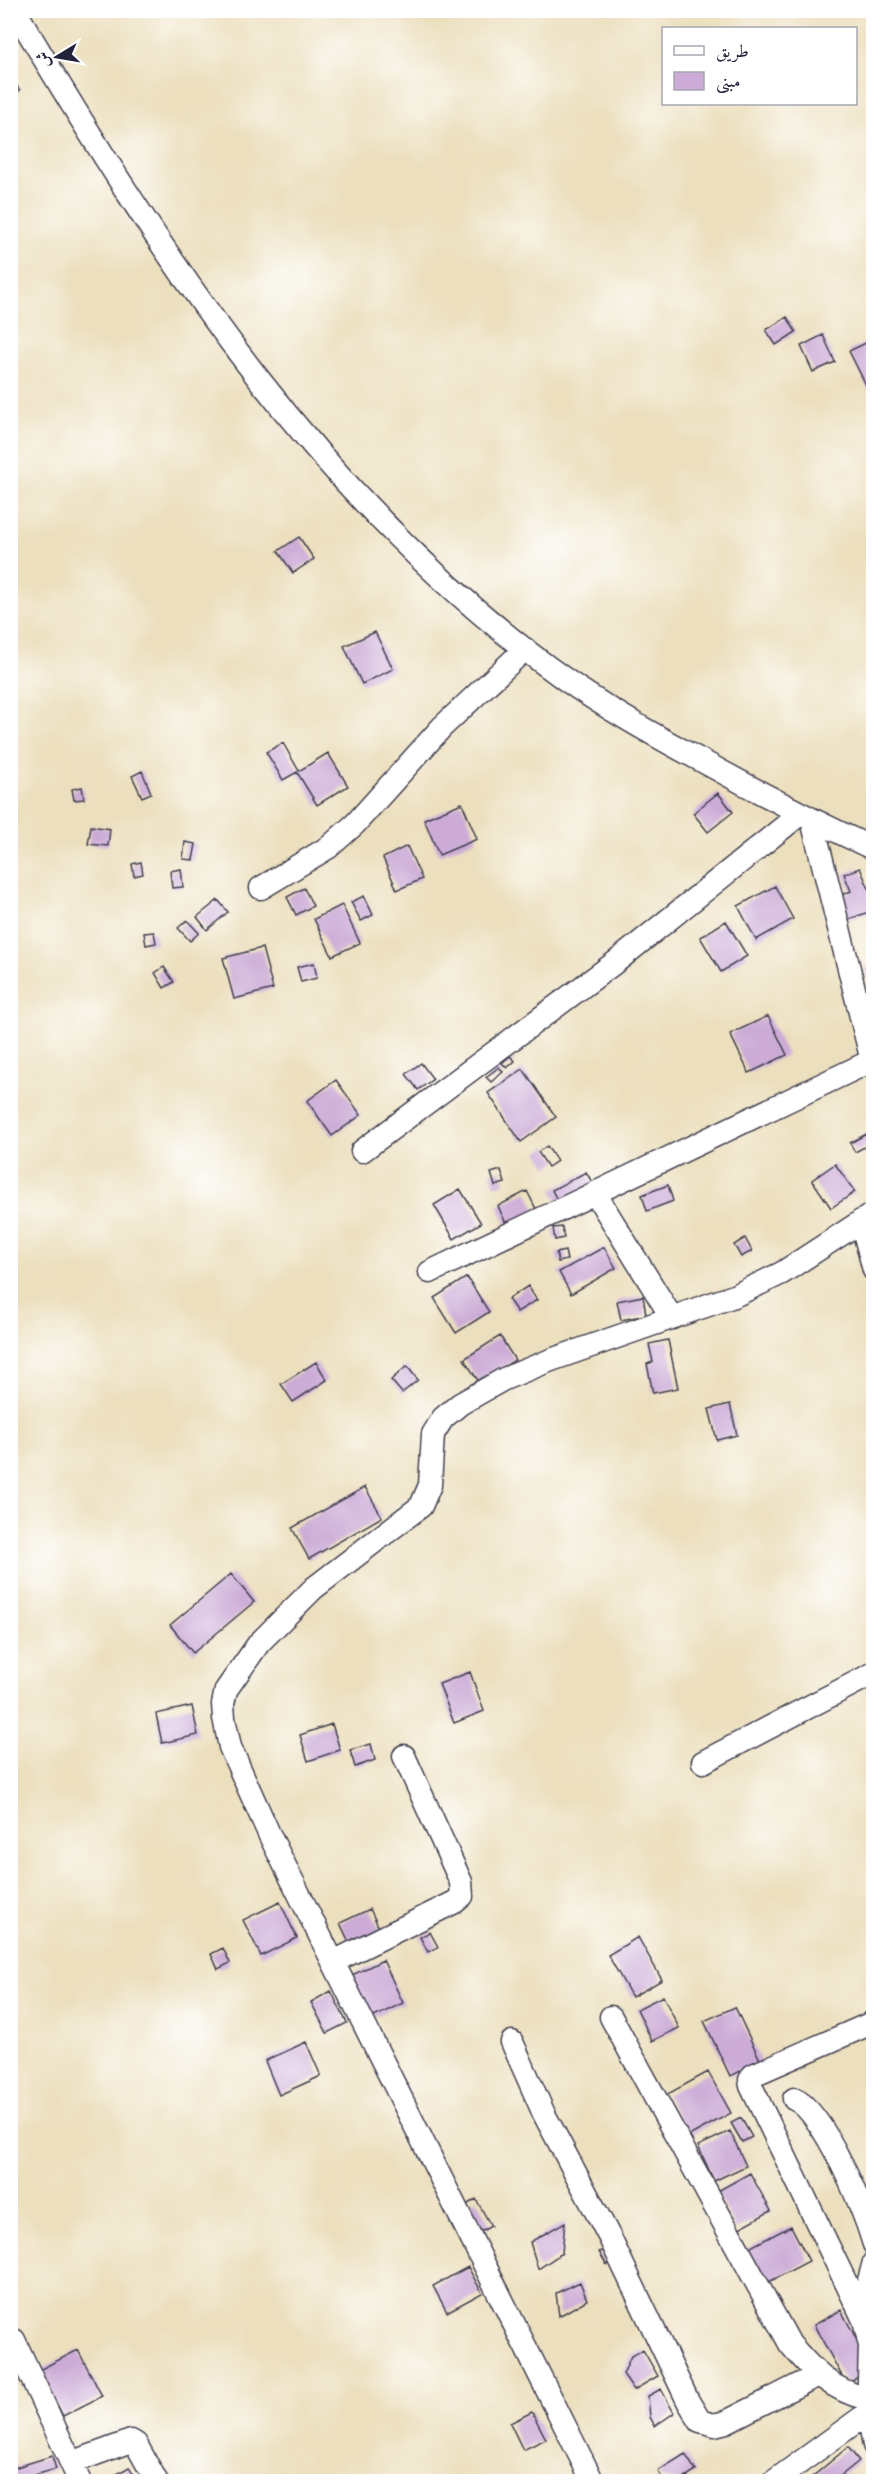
<svg xmlns="http://www.w3.org/2000/svg" width="884" height="2492" viewBox="0 0 884 2492" font-family="'IM FELL Double Pica',Amiri,serif">
<style>
.building{fill:#ccacd7}
.lines{fill:none;stroke-linecap:round;stroke-linejoin:round}
.minor-casing{stroke:#403e4e;stroke-width:25}
.minor{stroke:#fff;stroke-width:22}
</style>
<rect width="100%" height="100%" fill="#fff"/>
<filter id="ink" filterUnits="userSpaceOnUse"><feTurbulence type="fractalNoise" baseFrequency=".0167" numOctaves="2"/><feDisplacementMap in="SourceGraphic" scale="12" xChannelSelector="R" yChannelSelector="G"/><feConvolveMatrix kernelMatrix="1 2 1 2 8 2 1 2 1" color-interpolation-filters="sRGB"/></filter>
<filter id="wash" filterUnits="userSpaceOnUse"><feTurbulence type="fractalNoise" baseFrequency=".008" numOctaves="4" result="noise"/><feDisplacementMap in="SourceGraphic" scale="24" xChannelSelector="R" yChannelSelector="G"/><feGaussianBlur stdDeviation="1.35" result="paint"/><feColorMatrix in="noise" values="0 0 0 0 0 0 0 0 0 0 0 0 0 0 0 0 0 1.4 0 .05"/><feComposite in="paint" operator="in"/></filter>
<g filter="url(#wash)">
<rect width="100%" height="100%" fill="#ecdfbd"/>
<g id="blocks">
<path class="building" d="M10,79l10,11 -10,9z
M787,317l9,15 -20,13 -10,-15z
M823,335l12,27 -22,10 -12,-26z
M874,339v53l-4,1 -21,-42z
M299,537l15,22 -21,14 -15,-22z
M375,632l18,37 -31,15 -18,-38z
M283,743l16,28 29,-18 20,33 -31,19 -20,-33 -14,8 -17,-28z
M142,771l9,22 -9,4 -10,-21z
M82,787l2,12 -10,1 -2,-11z
M718,793l15,19 -25,20 -15,-19z
M462,803l15,36 -38,16 -15,-36z
M91,826l19,3 -2,17 -20,-2z
M185,842l11,2 -3,16 -10,-1z
M407,846l15,33 -25,11 -14,-32z
M141,862l2,12 -9,2 -2,-12z
M860,868l14,32v10l-27,10 -10,-23 14,-6 -7,-17z
M181,869l2,18 -11,1 -2,-17z
M775,886l18,33 -37,21 -18,-34z
M304,888l9,18 -17,9 -9,-18z
M364,896l9,19 -12,6 -10,-19z
M218,900l10,12 -21,18 -10,-13z
M342,905l18,38 -28,13 -18,-37z
M874,919v16h-1l-5,-14z
M187,920l12,13 -9,8 -12,-13z
M726,921l21,35 -26,16 -21,-35z
M154,932l2,11 -10,2 -2,-12z
M262,948l11,41 -39,10 -11,-41z
M314,963l3,15 -16,4 -4,-15z
M874,965v30h-1l-7,-28z
M164,967l10,15 -10,6 -9,-15z
M768,1016l19,39 -38,18 -19,-39z
M510,1056l5,5 -8,7 -5,-5z
M421,1063l12,16 -15,11 -12,-16z
M499,1067l4,5 -12,10 -5,-5z
M523,1069l33,48 -35,25 -33,-49z
M336,1080l25,35 -29,21 -25,-35z
M872,1131l2,11 -19,10 -5,-9z
M547,1146l10,15 -9,6 -10,-15z
M835,1164l20,28 -24,16 -19,-28z
M501,1170l4,13 -10,3 -4,-13z
M586,1172l9,15 -35,19 -8,-16z
M668,1185l5,16 -26,10 -5,-16z
M460,1189l21,34 -27,16 -20,-34z
M527,1191l12,24 -30,15 -11,-24z
M562,1227l2,11 -9,2 -2,-12z
M745,1238l7,13 -11,6 -7,-12z
M604,1247l12,21 -45,26 -12,-22z
M565,1251l2,9 -9,2 -2,-9z
M467,1277l22,35 -33,21 -22,-35z
M528,1286l9,14 -20,12 -9,-13z
M643,1296l3,19 -25,5 -4,-19z
M500,1336l15,24 -36,22 -15,-23z
M668,1340l10,48 -25,5 -6,-29 6,-2 -4,-18z
M316,1362l11,18 -34,22 -12,-18z
M407,1366l11,14 -16,13 -11,-13z
M730,1404l7,31 -20,5 -8,-31z
M365,1487l17,30 -73,42 -17,-31z
M231,1574l23,28 -61,51 -23,-28z
M470,1672l14,39 -30,12 -15,-39z
M192,1706l6,29 -36,8 -6,-29z
M332,1724l8,26 -32,11 -8,-26z
M371,1744l4,16 -20,7 -5,-17z
M280,1902l17,36 -36,18 -18,-36z
M370,1909l11,23 -30,14 -11,-23z
M430,1932l8,15 -10,5 -8,-15z
M638,1937l24,43 -30,17 -24,-42z
M223,1948l7,15 -12,6 -7,-15z
M383,1960l20,43 -33,16 -20,-43z
M331,1991l16,32 -20,10 -16,-31z
M663,1996l16,32 -27,13 -15,-32z
M735,2007l26,55 -31,14 -26,-55z
M306,2042l15,34 -42,19 -14,-34z
M708,2072l23,41 -42,23 -23,-41z
M741,2118l11,19 -10,5 -11,-19z
M730,2131l16,35 -32,15 -16,-35z
M750,2173l21,38 -35,19 -20,-38z
M476,2199l15,27 -14,8 -14,-27z
M565,2222l-3,31 -24,16 -8,-27z
M791,2226l18,35 -46,24 -18,-35z
M610,2249l10,10 -13,6 -8,-13z
M468,2267l14,26 -35,19 -14,-26z
M580,2282l7,18 -28,16 -3,-23z
M841,2310l23,44 -4,21 -13,10 -33,-60z
M78,2350l24,46 -39,20 -24,-46z
M643,2350l15,26 -24,14 -11,-16 8,-18z
M661,2389l13,24 -19,13 -5,-9 -2,-21z
M532,2412l14,27 -23,11 -13,-27z
M848,2447l11,14 -26,21h-27z
M685,2454l11,17 -17,11 -17,-4 -4,-7z
M52,2456l4,13 -46,13v-13z
M129,2467l8,15h-34z"/>
</g>
</g>
<g filter="url(#ink)">
<use href="#blocks" fill-opacity="0" stroke="#403e4e" stroke-width="1.5"/>
<g class="lines">
<g class="minor-casing">
<path id="minor" d="M15,10c150,253 308,497 551,670 44,31 91,57 138,82 56,31 112,60 170,87
M812,820l62,249
M261,888l68,-41 26,-23 87,-97 83,-78
M362,1151l255,-190 183,-147
M595,1193l77,125
M861,1221l13,49
M430,1272l441,-211
M703,1762l171,-89
M333,1962l122,-60 7,-6 -1,-14 -57,-126
M611,2017l179,327c24,28 40,45 77,55
M512,2042l32,72 65,122 79,165 12,20 14,4 12,-3 92,-47
M794,2099c30,12 70,112 80,145
M864,2320l6,-9 -2,-27 6,-22
M14,2340l66,142
M868,2413l2,-67 -6,-26 -113,-234 -1,-6 3,-5 121,-53
M71,2463l60,-22 5,3 21,38
M593,2482l-323,-646 -40,-89 -6,-29 -1,-14 3,-14 33,-47 55,-55 107,-82 9,-21 3,-51 10,-16 17,-14 44,-25 47,-19 183,-64 48,-23 92,-60
M773,2482l95,-69 6,32"/>
</g>
<use href="#minor" class="minor"/>
</g>
</g>
<rect width="884" height="2492" fill="none" stroke="#fff" stroke-width="36"/>
<rect x="662" y="27" width="195" height="78" fill="#ffffff" stroke="#a7a7b1" stroke-width="1.5"/>
<rect x="674" y="46" width="30" height="9" fill="#ffffff" stroke="#a7a7b1" stroke-width="1.5"/>
<text x="716" y="57" font-size="18" fill="#22223b">طريق</text>
<rect x="674" y="72" width="30" height="18" fill="#ccacd7" stroke="#a7a7b1" stroke-width="1.5"/>
<text x="716" y="87" font-size="18" fill="#22223b">مبنى</text>
<g transform="translate(57 57) rotate(259)" stroke="#ffffff" stroke-width="4.5" paint-order="stroke">
<path d="M0-4.5L10 22L0 15L-10 22Z" fill="#22223b"/>
<text y="-9" font-size="16" font-weight="bold" text-anchor="middle" fill="#22223b">ش</text>
</g>
</svg>
